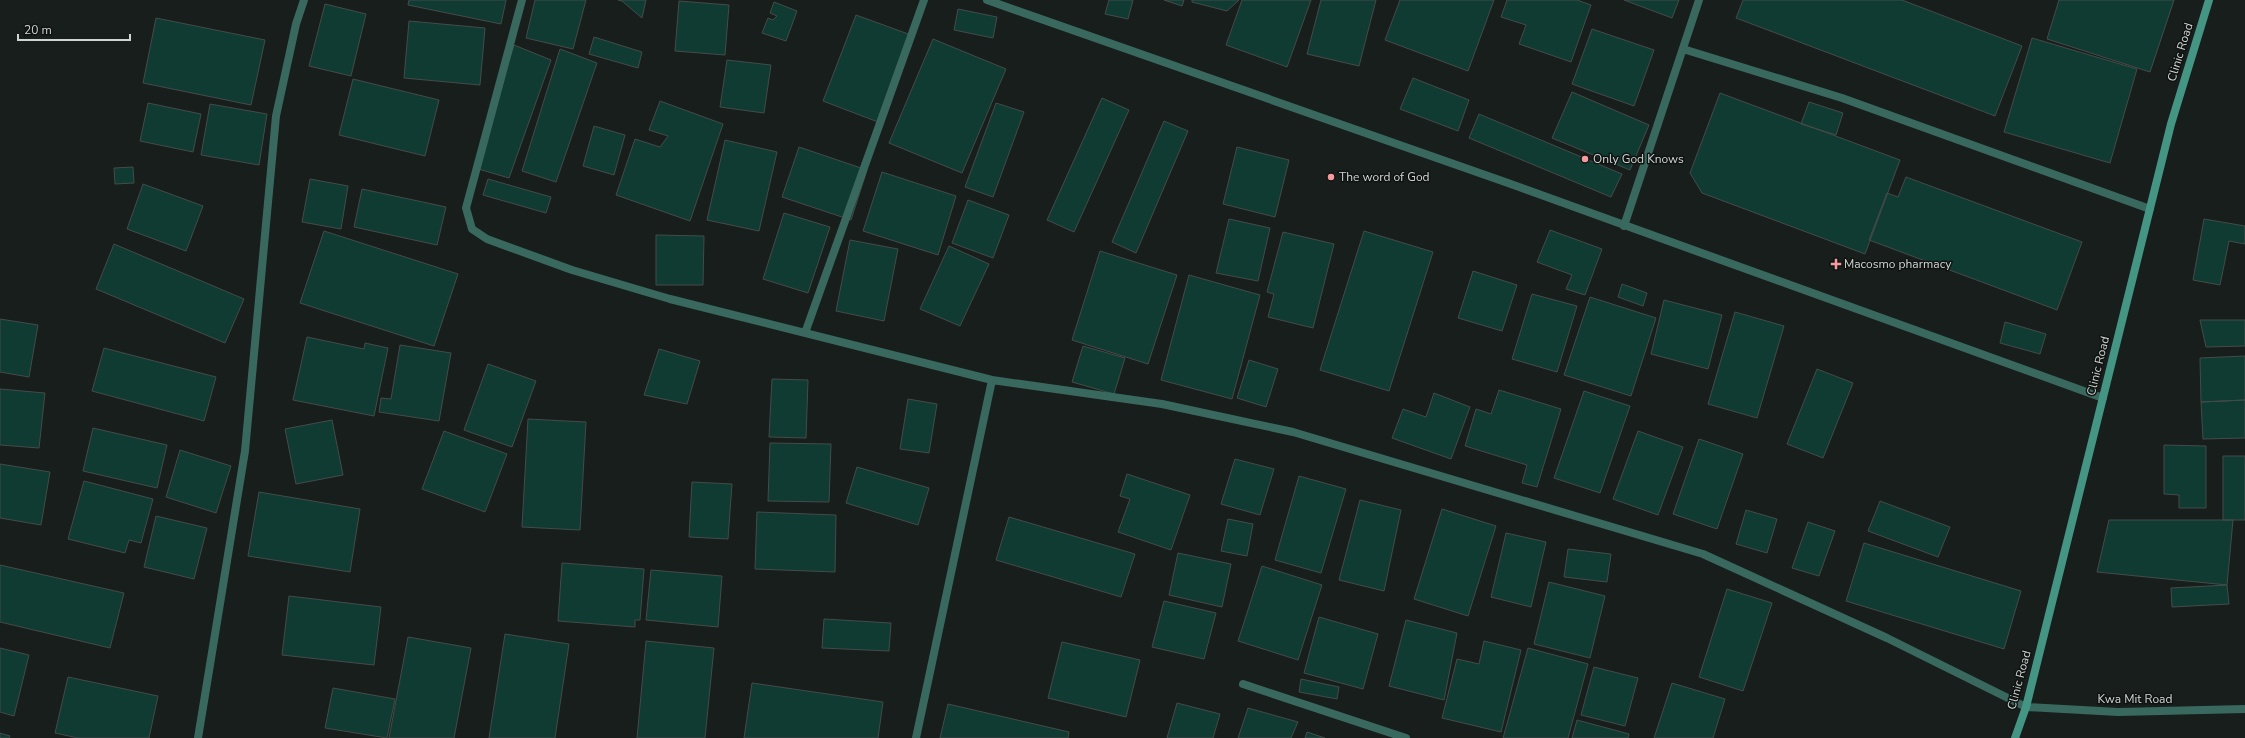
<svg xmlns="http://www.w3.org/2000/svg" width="2245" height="738" viewBox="0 0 2245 738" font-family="'Nunito Sans',sans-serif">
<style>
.building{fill:#103b32;stroke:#444b49}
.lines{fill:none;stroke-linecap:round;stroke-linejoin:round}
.street{stroke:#39695e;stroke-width:8}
.secondary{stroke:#459584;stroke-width:8}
.poi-dot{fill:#f59b9d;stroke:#0f1413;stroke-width:1.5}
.labels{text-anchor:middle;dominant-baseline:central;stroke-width:3;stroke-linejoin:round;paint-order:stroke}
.street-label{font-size:12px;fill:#d0d4d3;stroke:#0f1413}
.poi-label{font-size:12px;fill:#d0d4d3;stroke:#0f1413;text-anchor:start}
</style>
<rect width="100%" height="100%" fill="#181e1c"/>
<path class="building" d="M409,0h97l-5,24 -93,-19z
M535,0h51l-13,49 -47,-11z
M618,0h28l-4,18 -20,-17z
M1109,0h24l-5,19 -23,-5z
M1164,0h20l-2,6z
M1192,0h47l-12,11 -35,-9z
M1242,0h69l-24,67 -61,-22z
M1321,0h55l-17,66 -52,-12z
M1400,0h94l-26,71 -83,-31z
M1507,0h70l14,5 -20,57 -52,-18 7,-19 -25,-8z
M1624,0h55l-7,18z
M1743,0h159l120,46 -27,70 -259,-98z
M2059,0h115l-24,72 -103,-33z
M679,1l50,4 -4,50 -50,-4z
M774,2l23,9 -11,30 -24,-8 6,-15 5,2 4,-4 -7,-3z
M325,4l41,10 -15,62 -42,-10z
M958,9l39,8 -4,21 -39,-8z
M856,15l55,20 -33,87 -55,-21z
M156,18l109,22 -14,65 -108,-22z
M409,21l76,7 -5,57 -76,-7z
M1592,29l62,21 -20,56 -62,-22z
M594,37l48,15 -4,16 -49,-14z
M2032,38l105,31 -27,94 -106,-31z
M933,39l73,30 -44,104 -73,-30z
M514,45l37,15 -42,118 -34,-10z
M560,49l37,14 -41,119 -34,-11z
M727,60l44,5 -7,48 -44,-6z
M1413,78l56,22 -11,31 -58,-22z
M353,79l86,21 -14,56 -86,-21z
M1572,92l77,33 -19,45 -78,-32z
M1720,93l180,67 -35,94 -163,-61 -12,-20z
M1102,98l27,12 -55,122 -27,-12z
M660,101l63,23 -33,97 -74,-26 19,-56 25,8 8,-11 -19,-6z
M1809,102l34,11 -7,22 -35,-11z
M148,103l53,11 -8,38 -53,-11z
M996,103l28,9 -31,85 -28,-10z
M210,104l57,10 -8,51 -58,-10z
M1479,114l143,60 -11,23 -142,-59z
M1164,121l24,10 -52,122 -24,-11z
M594,126l31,9 -11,40 -31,-9z
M725,140l52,12 -18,79 -52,-11z
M799,147l68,23 -16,50 -69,-23z
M1237,147l52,13 -14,57 -52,-13z
M133,167l1,16 -19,1 -1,-16z
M882,172l74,24 -18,59 -75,-24z
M1906,177l176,65 -25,68 -188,-70 18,-47 11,4z
M310,179l38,7 -7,43 -39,-7z
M488,179l63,18 -5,16 -63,-18z
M143,184l60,22 -17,45 -59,-22z
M362,189l84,18 -9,38 -83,-18z
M968,200l41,15 -16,43 -41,-15z
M784,213l46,14 -22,66 -45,-14z
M1229,219l41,9 -12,53 -42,-8z
M2204,219l41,7v18l-16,-3 -9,44 -27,-5z
M1550,230l52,19 -17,46 -19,-6 6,-14 -35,-13z
M324,231l134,43 -24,72 -134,-43z
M1364,231l69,21 -44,139 -69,-21z
M1283,232l51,12 -21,84 -45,-11 6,-23 -7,-2z
M656,235l48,1 -1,49h-47z
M850,240l48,9 -14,72 -48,-10z
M114,244l130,55 -19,44 -129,-54z
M949,246l40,18 -29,62 -40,-17z
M1100,251l77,24 -29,89 -76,-24z
M1473,271l44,14 -15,46 -44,-13z
M1189,275l71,20 -28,104 -71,-19z
M1622,284l25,9 -4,13 -25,-9z
M1532,294l45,12 -20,66 -45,-13z
M1590,297l66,21 -25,78 -67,-21z
M1664,300l58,15 -14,54 -57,-15z
M1735,312l49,14 -27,92 -49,-14z
M0,319l38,6 -9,52 -29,-5z
M2200,320h45v26l-39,1z
M2005,322l41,12 -6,20 -40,-11z
M307,337l57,12 1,-6 23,5 -14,68 -81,-16z
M400,345l51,8 -12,68 -60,-9 2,-14 10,1z
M1083,346l42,12 -11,36 -42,-12z
M104,348l112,29 -12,44 -112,-30z
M659,349l41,12 -13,43 -43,-9z
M2245,356v44l-44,2 -1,-44z
M1249,360l29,9 -12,38 -29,-9z
M488,364l48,17 -24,66 -48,-17z
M1817,369l36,14 -30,75 -36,-14z
M772,379l36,1 -2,58 -37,-1z
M0,389l45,4 -6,55 -39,-3z
M1499,390l62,19 -24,78 -15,-4 5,-18 -62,-19 11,-37 15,5z
M1584,391l46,15 -30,87 -46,-15z
M1434,393l36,14 -19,52 -59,-21 11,-29 23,8z
M908,399l29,5 -8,49 -29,-4z
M2245,400v38l-42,1 -2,-37z
M528,419l58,3 -6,108 -58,-3z
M332,420l11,55 -47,9 -11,-55z
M93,428l74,17 -10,43 -74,-17z
M444,431l63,23 -22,58 -63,-23z
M1638,431l45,16 -25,68 -45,-16z
M1699,439l44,15 -26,75 -44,-15z
M770,443l61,1 -2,58 -61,-1z
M2164,445l42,1v62h-27v-13l-15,-1z
M180,450l51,16 -15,47 -50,-16z
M2223,456h22v64h-22z
M1235,459l39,10 -14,46 -39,-11z
M0,464l50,8 -9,53 -41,-7z
M857,467l72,21 -11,37 -72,-22z
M1127,474l63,21 -19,55 -53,-18 12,-33 -10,-3z
M1299,476l47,13 -25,84 -46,-13z
M84,481l69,18 -12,44 -12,-3 -4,13 -57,-14z
M692,482l40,2 -4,55 -39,-2z
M259,492l101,17 -10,63 -102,-16z
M1360,500l41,10 -17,81 -45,-11z
M1880,501l70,26 -12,30 -70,-26z
M1442,509l54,17 -28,90 -54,-17z
M1746,510l31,9 -10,34 -31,-9z
M757,512l79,3 -1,57 -80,-3z
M156,516l51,12 -13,51 -50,-12z
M1009,517l126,37 -14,43 -125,-37z
M1228,519l25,5 -6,32 -26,-5z
M2109,520h124l-6,65 -130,-13z
M1808,522l27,9 -16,45 -27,-8z
M1506,533l40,9 -15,65 -40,-10z
M1864,543l157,48 -17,58 -158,-48z
M1568,549l43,5 -4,28 -43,-5z
M1178,553l53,11 -9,43 -53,-12z
M562,563l82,6 -4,51h-5v7l-77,-6z
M0,565l124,28 -14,55 -110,-26z
M1262,566l60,19 -24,75 -60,-19z
M651,570l71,6 -4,51 -72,-7z
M1549,582l56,14 -15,62 -56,-14z
M2227,585l2,19 -57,3 -1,-19z
M1727,589l45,14 -29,88 -44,-14z
M289,596l92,11 -7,58 -92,-10z
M1164,601l52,12 -12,46 -52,-12z
M1319,617l59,17 -15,55 -59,-16z
M824,619l67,4 -2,28 -67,-3z
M1406,620l51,13 -13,67 -55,-14z
M505,634l64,10 -14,94h-66z
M408,637l63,11 -17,90h-65z
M646,641l68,7 -9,90h-68z
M1484,641l37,9 -20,82 -59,-14 15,-59 22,5z
M1062,642l78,18 -14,57 -78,-19z
M0,648l29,7 -15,61 -14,-4z
M1528,648l60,16 -20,74h-65z
M1594,667l44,11 -13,48 -44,-11z
M68,677l90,19 -9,42h-71l-23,-5z
M1301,679l38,8 -2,12 -38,-7z
M752,683l131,19 -5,36h-134z
M1672,683l53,16 -12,39h-59z
M333,688l62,11 -8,39 -62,-10z
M1177,703l43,11 -7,24h-46z
M948,704l121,28 -1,6h-128z
M1248,708l50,14 -7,16h-53z
M1577,720l52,14 -1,4h-56z
M1307,732l18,6h-20z
M0,733l10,3 -1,2h-9z"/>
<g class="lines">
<path class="street" d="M522,0l-56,208 6,21 15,10 85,31 98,29 322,81 170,24 131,28 410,122 184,84 139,69 92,5 127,-3
M987,0l521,183 595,215
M1683,49l159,49 308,111
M1624,226l75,-226
M805,333l119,-333
M1243,684l163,54
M198,738l47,-287 31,-335 20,-92 8,-24
M916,738l76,-358"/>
<path class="secondary" d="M2015,738l11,-31 145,-583 38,-124"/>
</g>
<g class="poi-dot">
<circle cx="1585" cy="159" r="4"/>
<circle cx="1331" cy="177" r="4"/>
<path d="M1834 258h4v4h4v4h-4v4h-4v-4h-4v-4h4z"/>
</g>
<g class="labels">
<g class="street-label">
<text transform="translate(2180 52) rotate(-73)">Clinic Road</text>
<text transform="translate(2098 366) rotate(-76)">Clinic Road</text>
<text transform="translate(2019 680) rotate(-75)">Clinic Road</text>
<text x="2135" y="699">Kwa Mit Road</text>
</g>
<g class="poi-label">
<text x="1593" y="159">Only God Knows</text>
<text x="1339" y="177">The word of God</text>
<text x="1844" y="264">Macosmo pharmacy</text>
</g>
</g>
<path d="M18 34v6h112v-6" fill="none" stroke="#d0d4d3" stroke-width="2"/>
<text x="24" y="34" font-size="12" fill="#d0d4d3" stroke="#0f1413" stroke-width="3" paint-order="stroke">20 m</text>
</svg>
